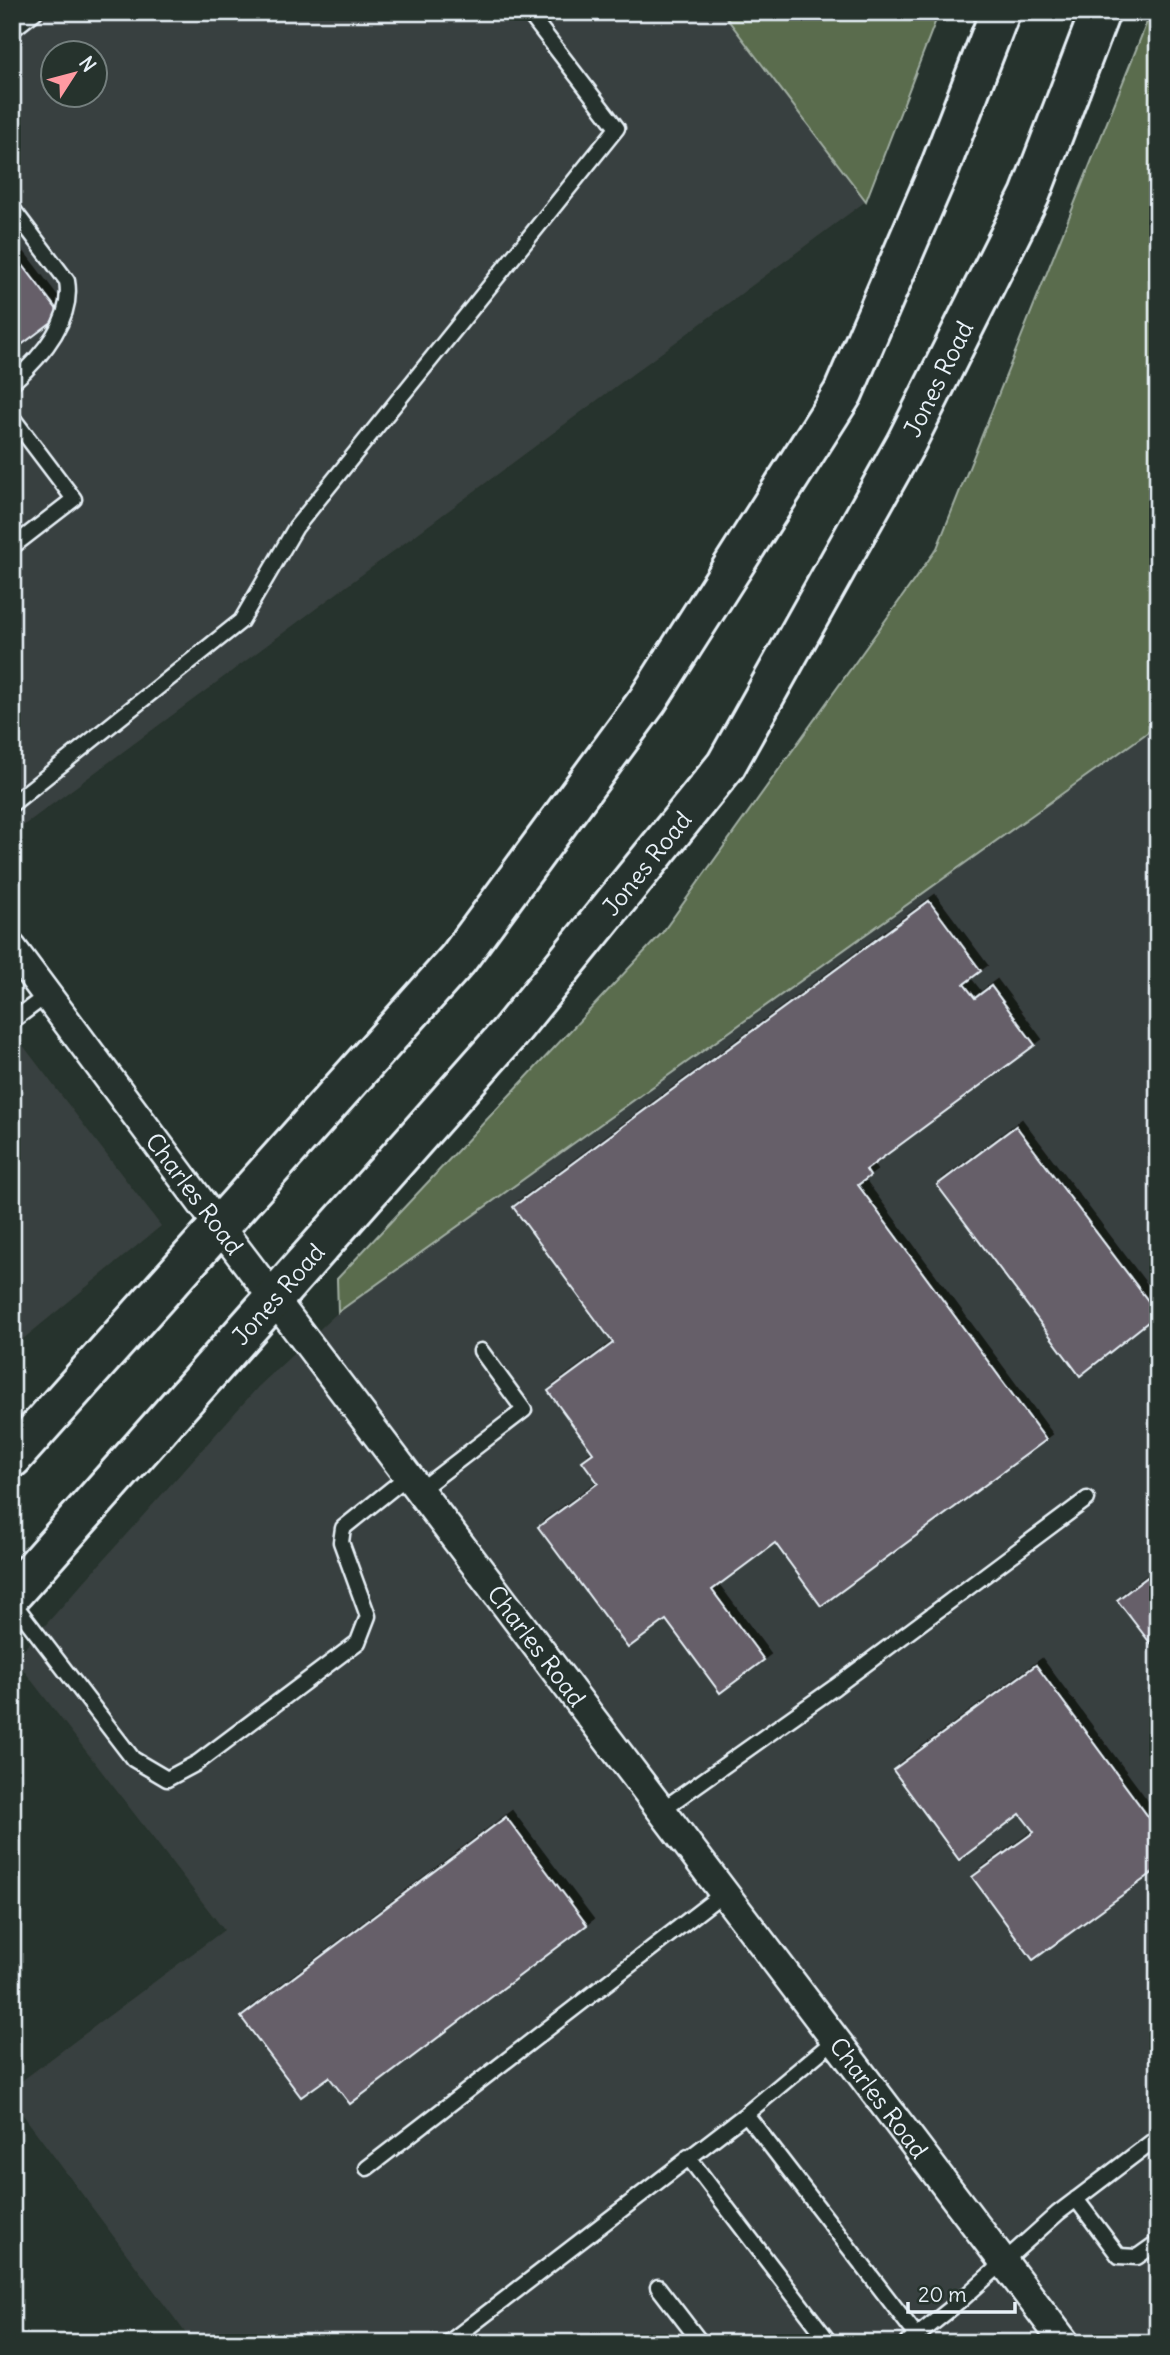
<svg xmlns="http://www.w3.org/2000/svg" width="1170" height="2355" viewBox="0 0 1170 2355" font-family="Delius,sans-serif">
<style>
.built{fill:#39403f;fill-rule:evenodd}
.green{fill:#5a6c4e;stroke:#a1aea3;stroke-width:2}
.building{fill:#665f69;stroke:#e8f1f8;stroke-width:2;filter:url(#shadow)}
.lines{fill:none;stroke-linecap:round;stroke-linejoin:round}
.service-casing{stroke:#e8f1f8;stroke-width:19}
.minor-casing{stroke:#e8f1f8;stroke-width:33}
.secondary-casing{stroke:#e8f1f8;stroke-width:44}
.service{stroke:#26332d;stroke-width:14}
.minor{stroke:#26332d;stroke-width:28}
.secondary{stroke:#26332d;stroke-width:38}
.labels{text-anchor:middle;dominant-baseline:central;stroke-width:5;stroke-linejoin:round;paint-order:stroke}
.street-label{font-size:24px;fill:#e8f1f8;stroke:#26332d}
</style>
<defs>
<filter id="shadow"><feDropShadow dx="6" dy="-6" stdDeviation="0" flood-color="#0009"/></filter>
</defs>
<rect width="100%" height="100%" fill="#26332d"/>
<filter id="ink" filterUnits="userSpaceOnUse"><feTurbulence type="fractalNoise" baseFrequency=".0143" numOctaves="2"/><feDisplacementMap in="SourceGraphic" scale="14" xChannelSelector="R" yChannelSelector="G"/><feConvolveMatrix kernelMatrix="1 2 1 2 8 2 1 2 1" color-interpolation-filters="sRGB"/></filter>
<g filter="url(#ink)">
<path class="built" d="M12,12h710l144,189 -854,633zM52,52h42v42h-42z
M1158,725v1618h-965l-181,-243v-12l212,-158 -209,-271 243,-272 80,-75z
M12,1031l149,195 -149,122z"/>
<path class="green" d="M722,12h217l-73,189z
M1151,12h7v713l-820,587 -1,-33 325,-346 275,-385z"/>
<path class="building" d="M12,251l49,64 -49,37z
M929,901l52,70 -17,13 11,14 16,-12 44,59 -169,125 4,6 -12,9 188,255 -225,166 -46,-63 -63,47 52,70 -44,33 -54,-73 -38,28 -90,-121 60,-44 -16,-22 11,-8 -45,-62 65,-48 -100,-136z
M1016,1126l142,188 -78,62 -143,-191z
M1158,1569v84l-41,-53z
M1036,1665l122,165v39l-125,91 -61,-83 62,-45 -14,-18 -61,46 -66,-90z
M506,1817l81,108 -237,179 -21,-27 -28,20 -60,-80z"/>
<g class="lines">
<g class="service-casing">
<path id="service" d="M12,30l23,-18
M12,208l55,73c7,40 -28,78 -55,102
M12,417l62,82 -62,48
M12,804l229,-183 55,-94 321,-399 -89,-116
M12,1021l35,-26
M420,1490l104,-80 -43,-59
M12,1601l121,158 34,20 30,-16 161,-121 10,-26 -27,-74 2,-14 66,-53
M663,1809l172,-122 252,-188
M746,2114l171,222
M688,2157l142,186
M367,2168l359,-277
M1076,2199l43,57 18,1 21,-15
M658,2287l43,56
M448,2343l298,-229 91,-76
M908,2343l51,-41 99,-89 100,-76"/>
</g>
<g class="minor-casing">
<g id="minor">
<path id="s1" d="M12,948l206,277 847,1118"/>
</g>
</g>
<g class="secondary-casing">
<g id="secondary">
<path d="M12,1458l446,-499 190,-259 195,-307 96,-223 61,-158"/>
<path id="s2" d="M12,1594l497,-561 217,-268 180,-322 124,-248 70,-183"/>
</g>
</g>
<use href="#service" class="service"/>
<use href="#minor" class="minor"/>
<use href="#secondary" class="secondary"/>
</g>
</g>
<g class="labels">
<g class="street-label">
<text stroke="none"><textPath href="#s2" startOffset="1535">Jones Road</textPath></text>
<text stroke="none"><textPath href="#s2" startOffset="968">Jones Road</textPath></text>
<text stroke="none"><textPath href="#s1" startOffset="306">Charles Road</textPath></text>
<text stroke="none"><textPath href="#s2" startOffset="401">Jones Road</textPath></text>
<text stroke="none"><textPath href="#s1" startOffset="873">Charles Road</textPath></text>
<text stroke="none"><textPath href="#s1" startOffset="1440">Charles Road</textPath></text>
</g>
</g>
<rect width="1170" height="2355" fill="none" stroke="#26332d" stroke-width="42"/>
<rect x="21" y="21" width="1128" height="2313" fill="none" stroke="#e8f1f8" stroke-width="2.5" filter="url(#ink)"/>
<g transform="translate(74 74) rotate(54)"><circle r="33" fill="#26332d" stroke="#747f7e" stroke-width="2"/>
<path d="M0-5L12 26L0 18L-12 26Z" fill="#ff9aa2"/>
<text y="-10" font-size="19" font-weight="bold" text-anchor="middle" fill="#e8f1f8">N</text>
</g>
<path d="M908 2302v10h107v-10" fill="none" stroke="#e8f1f8" stroke-width="3.5"/>
<text x="918" y="2302" font-size="21" fill="#e8f1f8" stroke="#26332d" stroke-width="5" paint-order="stroke">20 m</text>
</svg>
